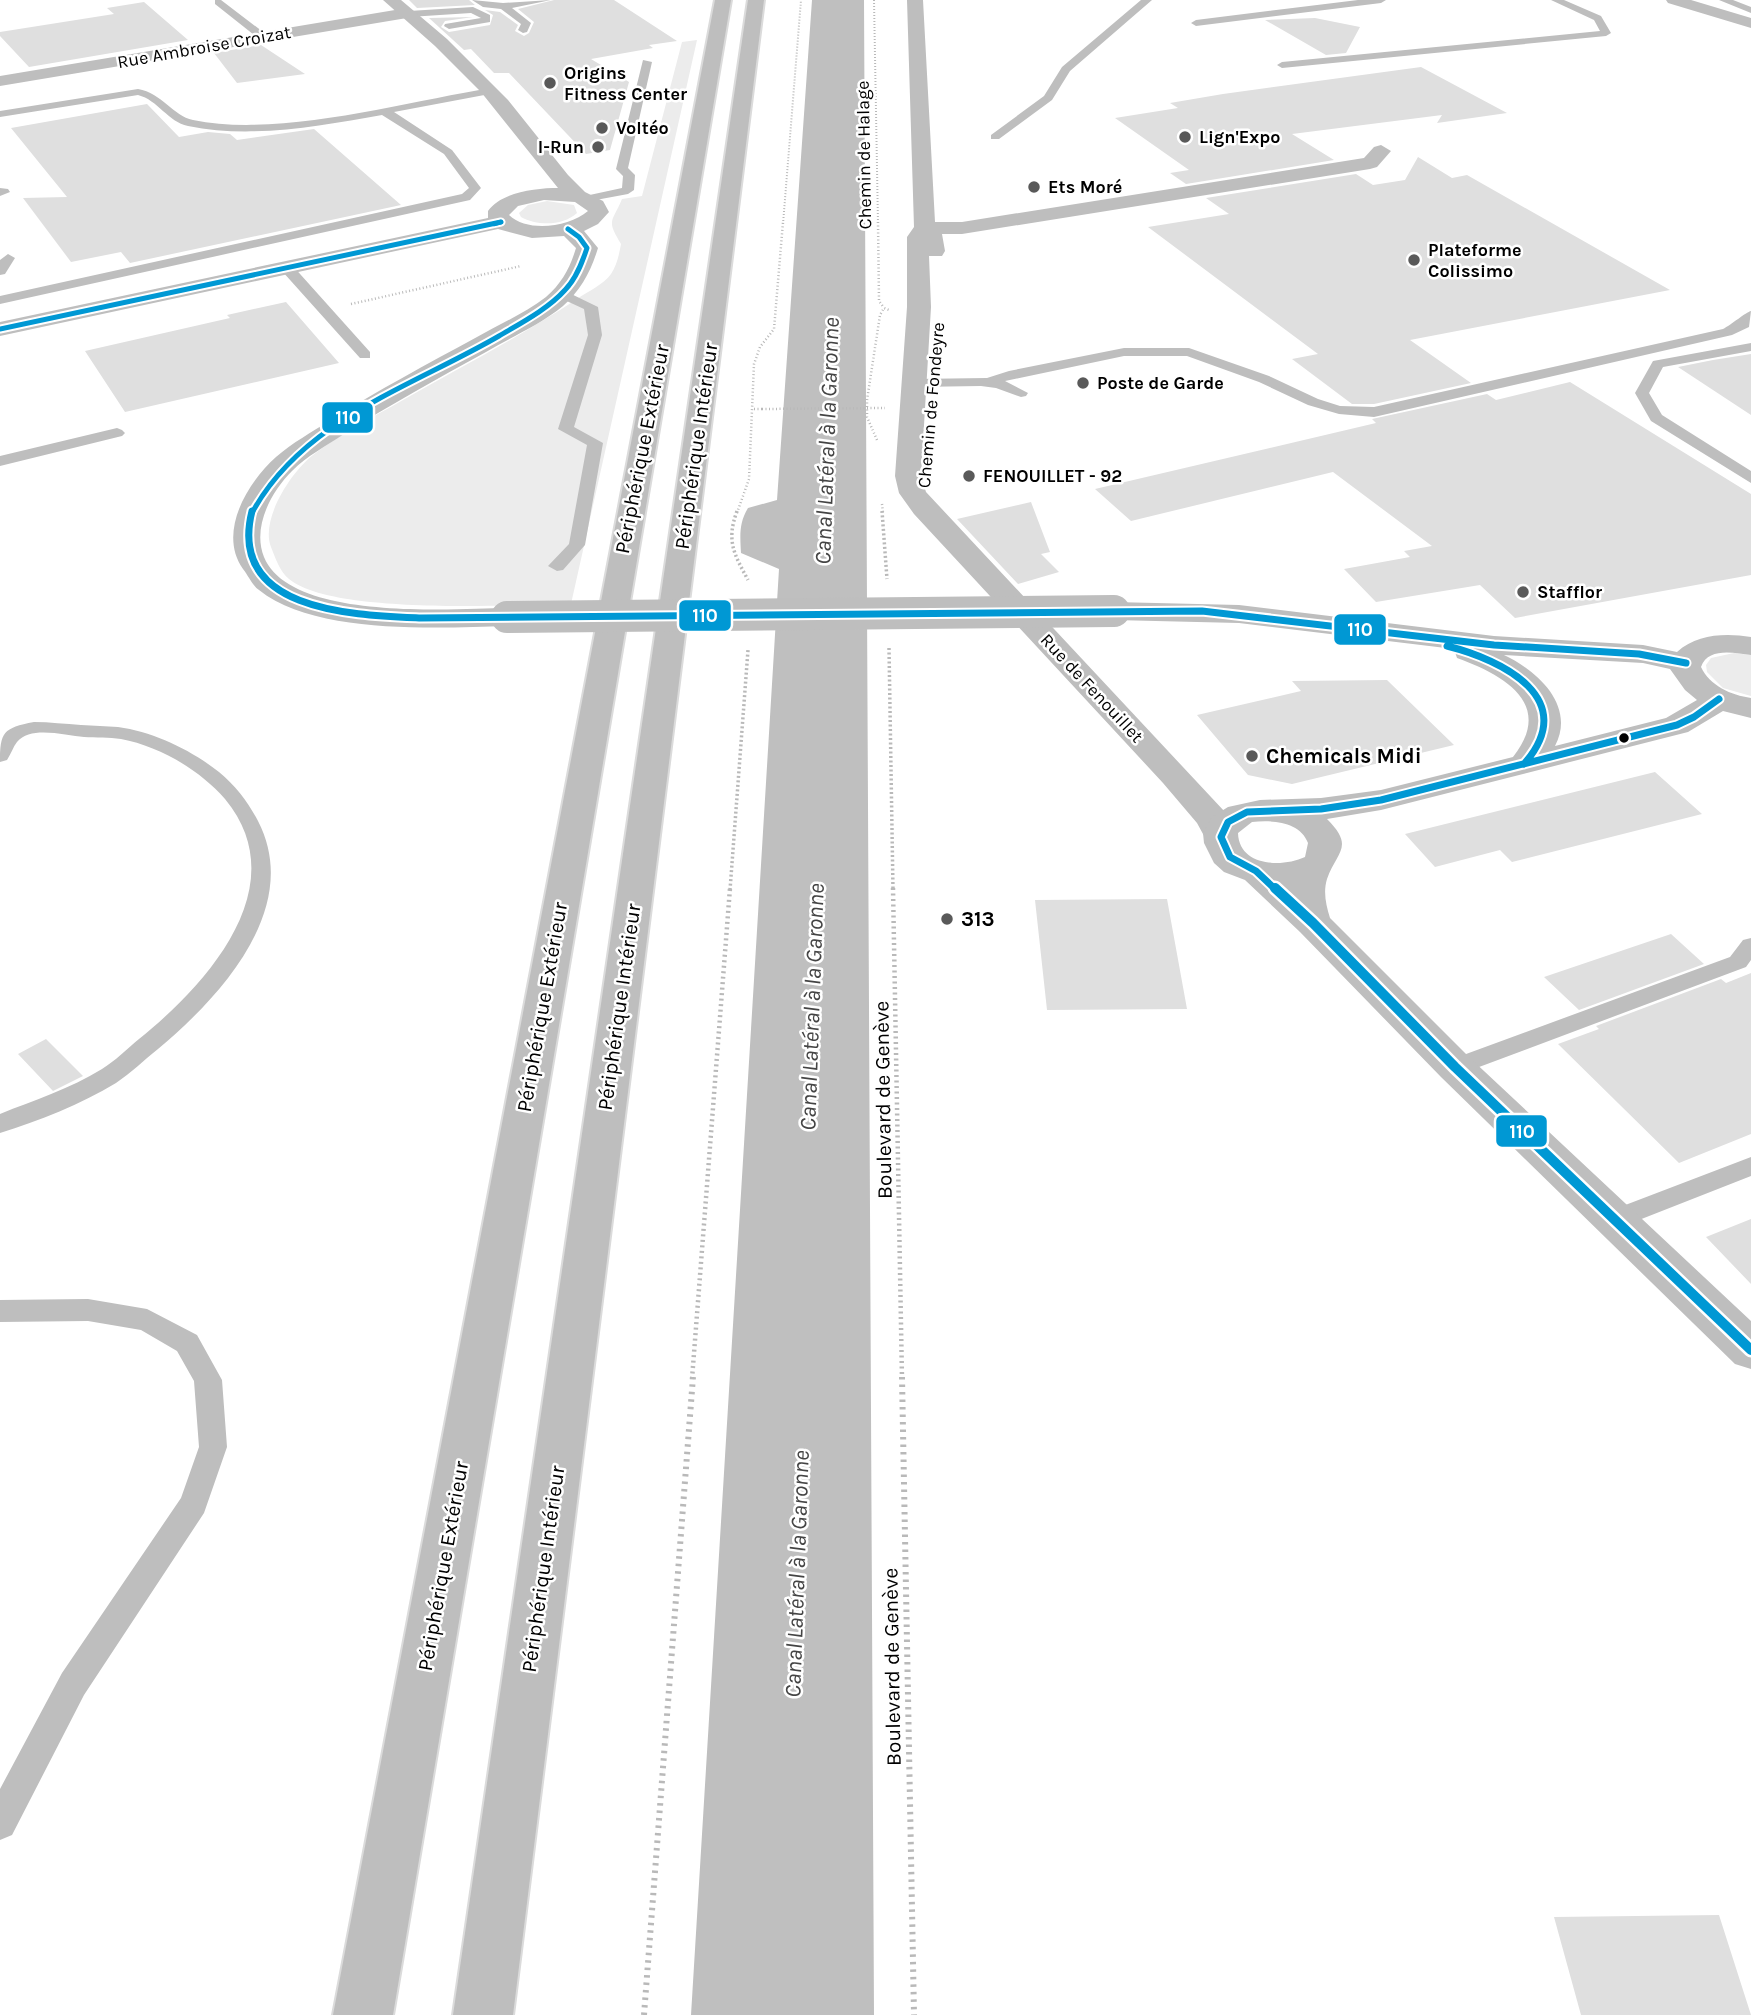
<svg xmlns="http://www.w3.org/2000/svg" width="1751" height="2015" viewBox="0 0 1751 2015" font-family="Karla,sans-serif">
<style>
.green{fill:#ececec}
.water{fill:#bfbfbf}
.building{fill:#dfdfdf}
.lines{fill:none;stroke-linecap:round;stroke-linejoin:round}
.motorway-casing{stroke:#dbdbdb;stroke-width:4}
.path-far4{stroke:#b9b9b9;stroke-width:2;stroke-dasharray:1 2;stroke-linecap:butt}
.path-far3{stroke:#b9b9b9;stroke-width:2.5;stroke-dasharray:1 2.5;stroke-linecap:butt}
.path-far2{stroke:#b9b9b9;stroke-width:3.5;stroke-dasharray:2 2.5;stroke-linecap:butt}
.path-far1{stroke:#b9b9b9;stroke-width:4.5;stroke-dasharray:2 3.5;stroke-linecap:butt}
.path{stroke:#b9b9b9;stroke-width:6;stroke-dasharray:2.5 5;stroke-linecap:butt}
.service{fill:#bebebe;fill-rule:evenodd}
.minor{fill:#bebebe;fill-rule:evenodd}
.tertiary{fill:#bebebe;fill-rule:evenodd}
.motorway{fill:#bebebe;fill-rule:evenodd}
.path-bridge{stroke:#b9b9b9;stroke-width:2.5;stroke-dasharray:1 2.5;stroke-linecap:butt}
.tertiary-bridge{stroke:#bebebe;stroke-width:32}
.bus-1-far3-casing{stroke:#fff;stroke-width:7}
.bus-1-far2-casing{stroke:#fff;stroke-width:9}
.bus-1-far1-casing{stroke:#fff;stroke-width:11}
.bus-1-casing{stroke:#fff;stroke-width:15}
.bus-1-far3{stroke:#0098d4;stroke-width:4.5}
.bus-1-far2{stroke:#0098d4;stroke-width:5}
.bus-1-far1{stroke:#0098d4;stroke-width:7}
.bus-1{stroke:#0098d4;stroke-width:10}
.poi-dot{fill:#595959;stroke:#fff;stroke-width:2.5}
.bus-dot{fill:#000;stroke:#fff;stroke-width:2.5}
.labels{text-anchor:middle;dominant-baseline:central;stroke-width:5;stroke-linejoin:round;paint-order:stroke}
.far-street-label{font-size:18px;fill:#000;stroke:#fff}
.far-poi-label{font-size:18px;font-weight:bold;fill:#000;stroke:#fff;text-anchor:start}
.street-label{font-size:21px;fill:#000;stroke:#fff}
.poi-label{font-size:21px;font-weight:bold;fill:#000;stroke:#fff;text-anchor:start}
.water-label{font-size:23px;font-style:italic;fill:#444;stroke:#fff}
.line-badge{stroke:#fff;stroke-width:2.5}
.badge-label{font-size:19px;text-anchor:middle;font-weight:bold;fill:#fff}
</style>
<rect width="100%" height="100%" fill="#fff"/>
<path class="green" d="M697,40l-126,564c-59,1 -239,11 -282,-25 -9,-7 -14,-22 -18,-32 -11,-28 21,-76 42,-92 27,-21 60,-38 90,-55 58,-33 118,-64 174,-101 10,-7 27,-15 34,-25 6,-9 8,-19 10,-30 -15,-25 -9,-21 1,-45l20,-3 40,-154z
M547,201l27,4 3,8c-14,13 -40,13 -56,4l-2,-4 9,-8z
M1734,653l17,2v41l-28,-8 -16,-16 -1,-7 5,-7z"/>
<path class="water" d="M812,0h52l10,2015h-183l88,-1446 -38,-16c-1,-18 -2,-30 7,-45l29,-8z"/>
<path class="building" d="M409,0h60l6,5 -58,3z
M554,0h60l63,41 -28,4 4,3 -62,11 38,23 -19,68 -24,4 -77,-81h-15l-23,-24 -7,1 -35,-32 44,-1 -28,4 -4,6 8,5 41,-7 3,-10 -8,-5 15,2 18,13 -3,6 9,5 5,-3 5,-11 -16,-13z
M144,2l44,38 -159,27 -29,-31v-4l114,-18 -7,-6z
M1315,18l45,9 -14,26 -20,2 -61,-35z
M261,45l44,29 -68,9 -23,-30z
M1421,67l86,46 -70,10 5,-8 -150,19 42,26 -148,24 -16,-11 19,-3 -74,-52 63,-10 -8,-5 53,-9z
M147,104l32,33 29,-5 22,2 7,6 77,-11 87,76 -271,58 -9,-11 -50,10 -48,-64 44,-1 -56,-69z
M1418,157l34,21 15,-3 203,115 -260,50 61,43 -97,21h-22l-60,-45 26,-5 -170,-127 81,-13 -23,-16 150,-24 17,11 32,-5z
M286,302l53,61 -214,49 -40,-61 145,-33 -3,-3z
M1751,354v61l-73,-48 35,-7z
M1570,382l181,112v81l-236,43 -35,-33 -104,17 -32,-33 66,-12 -6,-6 28,-5 -99,-74 -202,49 -36,-32 281,-66 -4,-4 115,-25 9,6z
M1031,502l19,50 -9,2 18,18 -41,12 -61,-65z
M1387,680l67,65 -162,39 -44,-9 -51,-60 104,-24 -9,-10z
M1655,772l47,42 -190,48 -12,-12 -65,17 -30,-33z
M1167,899l20,110 -140,1 -12,-110z
M1671,934l33,30 -125,46 -35,-33z
M1751,973v161l-72,29 -121,-119 41,-15 -3,-3 125,-47 5,4z
M46,1039l37,37 -30,15 -35,-37z
M1751,1219v65l-45,-47z
M1719,1915l32,100h-170l-27,-98z"/>
<g class="lines">
<g class="motorway-casing">
<path id="motorway" d="M715,0h16l-338,2015h-60z
M748,0h16l-251,2015h-60z"/>
</g>
<path class="path-far4" d="M874,0l4,224
M783,224l18,-224"/>
<path class="path-far3" d="M878,222l1,79 5,7
M351,304l170,-38
M754,409h8
M877,440l-10,-23v-17l13,-85 4,-7 5,2
M882,504l1,9
M737,513l12,-34 5,-115 6,-17 14,-18 9,-107"/>
<path class="path-far2" d="M737,511c-11,30 -3,43 11,69
M882,511l5,68
M889,648l4,242
M730,890l18,-240"/>
<path class="path-far1" d="M893,888l9,491
M692,1379l38,-491"/>
<path class="path" d="M902,1377l12,638
M644,2015l49,-638"/>
<path class="service" d="M215,0h6l46,35v4h-8l-44,-35z
M472,0l31,3 48,-3 -39,8 19,15 -4,9 -4,1 -5,-3 3,-6 -20,-15 -18,-2z
M1141,0h11l-82,71 -18,29 -53,39h-8v-4l53,-39 18,-29z
M1358,0h28l-5,3 -185,23 -5,-3 5,-3z
M1551,0h13l37,16 10,17 -5,3 -324,32 -5,-3 5,-3 318,-31 -6,-11z
M1719,0h14l18,7v6z
M473,7l17,8v7l-41,7 -5,-3 1,-2 36,-6 -10,-5 -62,4 -5,-3 5,-3z
M643,60l9,2 -24,106 7,7 -1,15 -6,4 -43,8v-6l37,-8 1,-12 -7,-7z
M491,88l4,1v4l-101,19 58,38 29,38 -11,12 -470,104v-8l462,-102 7,-6 -25,-34 -62,-39c-62,11 -131,24 -194,11 -20,-4 -30,-26 -50,-31l-138,22v-6l138,-22c24,4 35,27 55,31 86,18 211,-18 298,-32z
M0,188l8,1 2,3 -10,4z
M8,254l7,4 -10,16 -5,1v-15z
M287,264l5,1 78,87v6h-10l-78,-87v-6z
M563,290l35,17 4,28 -28,92 29,16 -18,102 -22,25 -6,1 -9,-5 21,-22 18,-99 -29,-16 30,-94 -4,-26 -26,-12 -2,-3z
M1751,311l-2,16 -17,8 -358,82 -35,-3 -31,-9 -49,-23 -72,-26h-63l-119,25 23,12 -2,3 -5,1 -25,-9 -15,-2 -66,1 -7,-4 7,-4 72,-1 22,-7 115,-23h65l80,28 49,23 22,7 34,1 349,-78c8,-4 23,-17 28,-18z
M1751,343v8l-88,16 -14,26 13,22 89,56v12l-100,-62 -16,-28 18,-32z
M117,428l5,2 3,3 -3,3 -122,30v-10z
M34,722c16,0 31,2 47,3 13,1 25,1 37,2 36,5 73,23 101,45 17,14 29,30 39,49 45,87 -38,176 -100,228 -14,11 -27,24 -42,34 -35,21 -77,38 -116,50v-19c34,-14 70,-25 102,-45 13,-8 25,-20 37,-30 67,-54 158,-153 86,-240 -25,-29 -66,-53 -104,-60 -12,-2 -25,-1 -37,-2 -18,-1 -53,-12 -67,5 -4,5 -6,12 -10,18l-7,2c0,-30 3,-34 34,-40z
M1751,938v22l-5,7 -283,106 -8,2 -8,-2 -4,-6 4,-6 283,-104 13,-17z
M1751,1157v19l-135,53 -9,-3 -4,-7 4,-7z
M88,1299l59,10 50,26 25,45 5,67 -23,66 -120,182 -72,140 -12,5v-51l62,-116 119,-175 18,-51 -5,-66 -17,-30 -36,-21 -53,-9 -88,1v-22z"/>
<path class="minor" d="M907,0h16l12,222h27l402,-64 10,-11 7,-2 10,6 -14,16 -7,2 -408,65h-20l3,17 -3,5h-13l2,51 -10,169 5,16 299,320 13,25 -5,8 -12,3 -12,-3 -12,-22 -34,-40 -249,-269 -15,-21 -4,-17 12,-169v-70l7,-10z
M1666,0h25l60,18v10l-83,-25z
M407,8l8,5 -2,4 -413,69v-10z"/>
<path class="tertiary" d="M383,0h18l46,39 61,61 60,75 17,17 18,9 6,11 -11,12 -14,7 14,17c-7,23 -17,42 -35,58 -23,19 -52,31 -77,46 -48,26 -96,53 -142,82 -18,12 -37,22 -52,37 -21,21 -40,56 -28,86 26,64 186,52 243,51l11,3 4,6 -4,6 -11,3c-70,2 -192,9 -248,-36 -7,-5 -11,-15 -16,-21 -26,-37 5,-87 33,-112 16,-14 36,-25 53,-36 48,-30 98,-57 148,-84 23,-13 48,-24 69,-40 16,-14 24,-29 30,-49l-12,-12 -32,2 -34,-9 -498,107v-14l488,-104v-7c13,-19 48,-23 70,-23l-77,-96 -46,-46zM544,200l31,2 13,9c-19,16 -60,22 -79,4l9,-9z
M1114,602l125,3 255,31 149,9 34,7c20,-18 48,-19 74,-15v18c-17,-2 -43,-8 -50,12 9,19 30,28 50,31v20l-28,-7 -35,21 -307,78 -54,9c28,28 10,32 0,60 -4,13 -1,26 3,39l139,139 282,264v48l-16,-5 -294,-287 -141,-145 -55,-52 -21,-8 -10,-9 -10,-20 -1,-10 9,-16 16,-10 32,-7 61,-2 60,-8 132,-33c42,-53 -9,-82 -56,-99l-3,-9 -215,-26 -125,-3 -11,-3 -4,-6 4,-6zM1504,655l139,8 27,6 15,21 12,10 -31,18 -111,28c21,-40 -17,-75 -51,-91zM1252,822c19,-2 48,-1 56,21l-3,14c-24,11 -66,9 -67,-24z"/>
<use href="#motorway" class="motorway"/>
<path class="path-bridge" d="M762,409l123,-1"/>
<path class="tertiary-bridge" d="M507,617l607,-6"/>
<g class="bus-1-far3-casing">
<path id="bus-1-far3" d="M494,224l7,-2"/>
</g>
<g class="bus-1-far2-casing">
<path id="bus-1-far2" d="M0,329l501,-107
M252,513c50,-93 161,-127 247,-177 22,-13 49,-27 66,-46 11,-11 17,-27 22,-42l-8,-11 -11,-8"/>
</g>
<g class="bus-1-far1-casing">
<path id="bus-1-far1" d="M252,511c-25,100 100,104 167,107l783,-7 292,34 145,9 47,9
M1447,646c56,14 134,53 77,118
M1276,890l-20,-19 -26,-14 -9,-20 7,-15 19,-10 74,-3 60,-9 296,-75 17,-8 25,-18"/>
</g>
<g class="bus-1-casing">
<path id="bus-1" d="M1275,888l38,35 142,144 296,283"/>
</g>
<use href="#bus-1-far3" class="bus-1-far3"/>
<use href="#bus-1-far2" class="bus-1-far2"/>
<use href="#bus-1-far1" class="bus-1-far1"/>
<use href="#bus-1" class="bus-1"/>
</g>
<g class="poi-dot">
<circle cx="550" cy="83" r="7"/>
<circle cx="602" cy="128" r="7"/>
<circle cx="1185" cy="137" r="7"/>
<circle cx="598" cy="147" r="7"/>
<circle cx="1034" cy="187" r="7"/>
<circle cx="1414" cy="260" r="7"/>
<circle cx="1083" cy="383" r="7"/>
<circle cx="969" cy="476" r="7"/>
<circle cx="1523" cy="592" r="7"/>
<circle cx="1252" cy="756" r="7"/>
<circle cx="947" cy="919" r="7"/>
</g>
<circle class="bus-dot" cx="1624" cy="738" r="6"/>
<g class="labels">
<g class="far-street-label">
<text transform="translate(204 47) rotate(-10)">Rue Ambroise Croizat</text>
<text transform="translate(864 155) rotate(-91)">Chemin de Halage</text>
<text transform="translate(931 405) rotate(-85)">Chemin de Fondeyre</text>
<text transform="translate(1092 688) rotate(47)">Rue de Fenouillet</text>
</g>
<g class="far-poi-label">
<text x="564" y="73">Origins<tspan x="564" dy="21">Fitness Center</tspan></text>
<text x="616" y="128">Voltéo</text>
<text x="1199" y="137">Lign'Expo</text>
<text x="584" y="147" text-anchor="end">I-Run</text>
<text x="1048" y="187">Ets Moré</text>
<text x="1428" y="250">Plateforme<tspan x="1428" dy="21">Colissimo</tspan></text>
<text x="1097" y="383">Poste de Garde</text>
<text x="983" y="476">FENOUILLET - 92</text>
<text x="1537" y="592">Stafflor</text>
</g>
<g class="street-label">
<text transform="translate(696 446) rotate(-82)">Périphérique Intérieur</text>
<text transform="translate(642 449) rotate(-79)">Périphérique Extérieur</text>
<text transform="translate(542 1007) rotate(-80)">Périphérique Extérieur</text>
<text transform="translate(619 1007) rotate(-82)">Périphérique Intérieur</text>
<text transform="translate(883 1100) rotate(-91)">Boulevard de Genève</text>
<text transform="translate(443 1566) rotate(-80)">Périphérique Extérieur</text>
<text transform="translate(543 1569) rotate(-82)">Périphérique Intérieur</text>
<text transform="translate(892 1667) rotate(-91)">Boulevard de Genève</text>
</g>
<g class="poi-label">
<text x="1266" y="756">Chemicals Midi</text>
<text x="961" y="919">313</text>
</g>
<g class="water-label">
<text transform="translate(827 441) rotate(-88)">Canal Latéral à la Garonne</text>
<text transform="translate(812 1007) rotate(-88)">Canal Latéral à la Garonne</text>
<text transform="translate(797 1574) rotate(-88)">Canal Latéral à la Garonne</text>
</g>
</g>
<g class="line-badge">
<rect x="321" y="401" width="53" height="33" rx="7" fill="#0098d4"/>
<rect x="678" y="599" width="54" height="33" rx="7" fill="#0098d4"/>
<rect x="1333" y="613" width="54" height="33" rx="7" fill="#0098d4"/>
<rect x="1495" y="1114" width="53" height="34" rx="7" fill="#0098d4"/>
</g>
<g class="badge-label">
<text x="348" y="424">110</text>
<text x="705" y="622">110</text>
<text x="1360" y="636">110</text>
<text x="1522" y="1138">110</text>
</g>
</svg>
